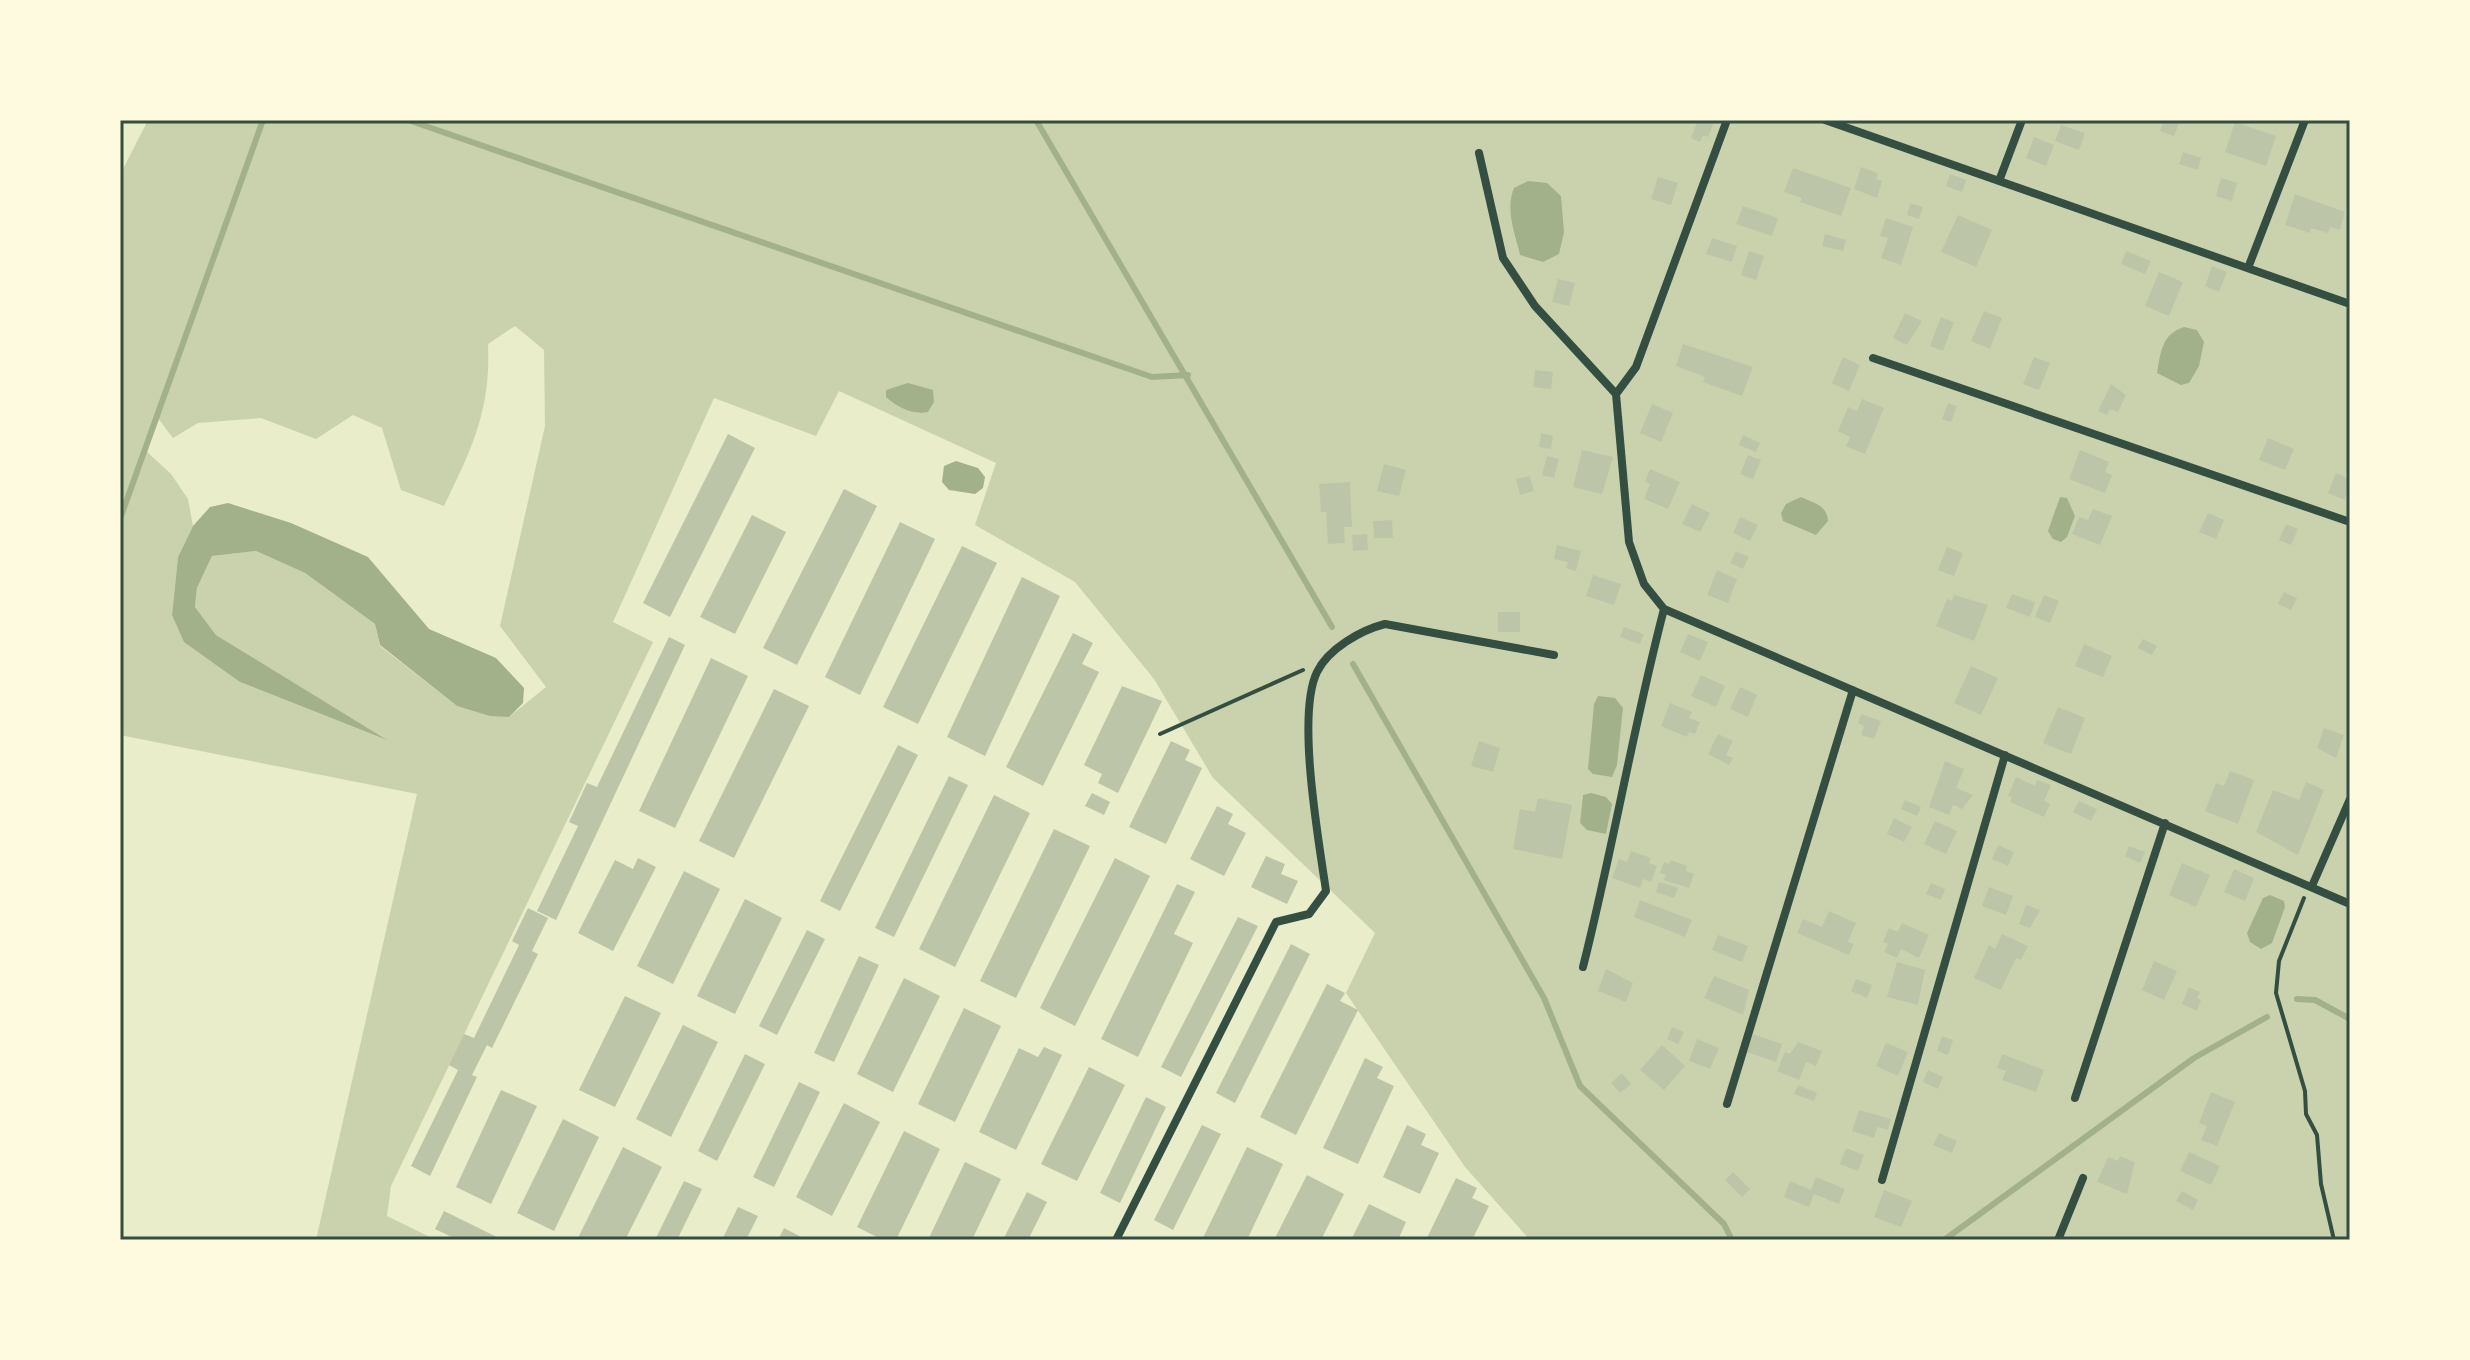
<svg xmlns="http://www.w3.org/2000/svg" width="2470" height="1360" viewBox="0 0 2470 1360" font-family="'DM Sans',sans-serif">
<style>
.green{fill:#cad2ad;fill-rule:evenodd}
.water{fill:#a3b18a}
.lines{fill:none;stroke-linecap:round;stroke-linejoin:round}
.stream{stroke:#a3b18a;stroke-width:6}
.building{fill:#bcc5a7}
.path{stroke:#344e41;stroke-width:4}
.minor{stroke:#344e41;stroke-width:8}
.neatline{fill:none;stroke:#344e41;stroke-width:3}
</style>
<rect width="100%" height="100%" fill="#e9edc9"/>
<path class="green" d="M148,120h2202v1120h-820l-65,-73 -119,-174 29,-60 -162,-155 -59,-99 -79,-97 -100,-57 21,-62 -157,-72 -23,45 -102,-38 -101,224 40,20 -262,544 -4,30 49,24h-120l101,-446 -297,-59v-560zM515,326l29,24 1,76 -45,200 46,61 -37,30 -52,-11 -77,-60 -5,-22 -70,-51 -49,-22 -44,5 -15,32 -2,19 21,28 166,103 -142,-56 -68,-66 6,-59 15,-31 -5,-27 -17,-25 -26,-24 12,-33 16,21 25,-15 63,-5 55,21 37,-24 29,13 19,62 43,16c28,-58 47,-96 44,-162z"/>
<path class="water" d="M1528,181l19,2 14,13 3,36 -5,22 -16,8 -23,-7c-5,-22 -15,-45 -6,-67z
M2184,327l13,3 7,12 -5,24 -10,17 -8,2 -24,-12c4,-22 5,-39 27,-46z
M908,383l25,7 1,12 -6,10c-16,3 -31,-5 -42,-15v-7z
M956,461l22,7 7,9 -2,11 -8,6 -26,-4 -7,-8 2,-16z
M1801,497c13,6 26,8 27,24l-12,14 -33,-14 -2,-8 5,-9z
M2060,497l7,1 8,18 -8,21 -6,5 -8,-3 -5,-8z
M228,503l63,20 77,34 61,72 67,29 28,30 -1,15 -14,14 -19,-1 -33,-10 -77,-61 -5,-21 -70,-51 -49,-22 -44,5 -15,32 -2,19 21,28 171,105 -147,-58 -56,-40 -12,-27 6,-58 15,-31 17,-19z
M1598,696l17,2 8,10 -6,57 -5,12 -19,-3 -5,-5 6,-65z
M1591,793l15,4 6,7 -6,30 -19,-4 -7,-7 3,-28z
M2270,895l14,6 1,6 -13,36 -11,6 -11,-7 -3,-9 16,-35z"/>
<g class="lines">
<path class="stream" d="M408,120l744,257 36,-2
M1036,120l296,507
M120,519l143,-399
M1353,664l191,334 36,88 144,138 8,16
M2297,999l18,1 35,19
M1944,1240l250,-182 73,-41"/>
</g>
<path class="building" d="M1698,120l16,2 -6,15 -5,-2 -3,7 -9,-4z
M2164,120l15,3 -5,13 -14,-5z
M2235,122l41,14 -10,30 -41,-14z
M2061,125l24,8 -6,17 -24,-9z
M2034,137l20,8 -8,21 -20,-8z
M2183,152l18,6 -3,12 -19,-6z
M1861,167l17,6 -2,6 6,2 -5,17 -23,-9z
M1793,168l58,20 -10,28 -41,-14 2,-4 -18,-6z
M1950,174l16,6 -4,12 -16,-6z
M1658,177l20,6 -7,22 -20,-6z
M2221,178l16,5 -5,18 -16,-5z
M2295,194l50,18 -5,18 -10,-3 -2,6 -17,-5 -1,5 -25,-8z
M1910,203l13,4 -4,12 -12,-4z
M1743,206l35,12 -6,18 -36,-12z
M1958,215l34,15 -16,37 -35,-15z
M1886,218l27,9 -12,38 -20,-7 7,-20 -8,-2z
M1825,234l21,6 -3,11 -21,-5z
M1712,238l25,8 -5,16 -26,-8z
M1749,251l15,5 -8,24 -15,-5z
M2126,251l25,10 -6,13 -24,-10z
M2212,266l15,6 -8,20 -14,-6z
M2159,272l24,10 -14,34 -24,-10z
M1558,279l17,4 -6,23 -17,-4z
M1984,311l18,7 -12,31 -19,-8z
M1905,313l17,8 -15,24 -14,-7z
M1941,317l13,5 -11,29 -13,-5z
M1683,344l70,23 -11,29 -39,-14 2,-5 -29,-11z
M1843,357l17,8 -11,26 -17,-8z
M2034,357l16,6 -11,27 -16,-6z
M1535,370l18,2 -2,17 -18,-2z
M2111,384l15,11 -8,17 -8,-3 -3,6 -9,-4z
M1862,399l22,9 -19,46 -19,-8 4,-9 -12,-6 10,-24 9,4z
M1948,403l9,3 -6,16 -9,-3z
M1652,404l21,9 -12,29 -21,-9z
M1541,433l12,3 -2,13 -12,-2z
M728,434l27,14 -85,169 -27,-14z
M1743,435l17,8 -4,9 -17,-7z
M2268,438l26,11 -9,21 -26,-10z
M1582,450l31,7 -11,37 -29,-7z
M2080,450l29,12 -4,10 7,3 -7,18 -36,-14z
M1748,455l13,5 -8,19 -13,-5z
M1547,456l12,3 -5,19 -12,-3z
M1384,464l22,6 -7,26 -22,-5z
M1650,469l30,13 -12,27 -24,-10 6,-15 -5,-2z
M2336,473l14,6 -5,21 -17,-7z
M1530,476l4,15 -14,4 -4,-16z
M1350,482l2,45h-8l1,16 -17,1 -2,-32h-5l-2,-28z
M844,489l33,17 -80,159 -34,-17z
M1692,504l18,9 -10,19 -18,-8z
M2093,509l19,7 -12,29 -28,-11 7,-17 9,3z
M2208,513l16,7 -8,19 -17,-7z
M752,515l34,17 -51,102 -35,-17z
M1740,517l18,8 -8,16 -17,-8z
M1392,520l1,18h-19l-1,-17z
M900,522l35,17 -75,156 -35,-18z
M2286,524l12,5 -7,16 -12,-5z
M1367,534l1,16 -15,1 -1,-16z
M1557,545l24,6 -5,20 -10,-3 2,-6 -14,-3z
M962,546l35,17 -79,161 -35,-17z
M1947,547l16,6 -9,23 -16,-6z
M1736,551l13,6 -6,12 -13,-6z
M1717,570l20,9 -9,24 -21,-8z
M1593,575l28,9 -7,21 -28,-9z
M1022,577l38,19 -75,160 -38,-19z
M2284,592l13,6 -6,12 -13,-6z
M2012,594l23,8 -5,15 -24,-9z
M1954,595l34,10 -14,36 -38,-15 11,-27 5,2z
M2044,595l15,6 -9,22 -15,-6z
M1498,612h22v20h-22z
M1624,627l20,7 -4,10 -20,-7z
M1073,633l20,10 -11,21 17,8 -56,114 -37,-19z
M1688,634l20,8 -8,19 -20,-9z
M669,637l16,8 -129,275 -19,-9 41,-85 -9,-4 18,-39 10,4z
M2143,639l14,7 -5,9 -14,-7z
M2084,644l28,12 -9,21 -28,-11z
M711,658l37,18 -73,152 -36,-17z
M1971,666l27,12 -17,37 -27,-12z
M1701,675l24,11 -9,21 -25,-11z
M1122,686l40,15 -44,92 -20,-10 4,-9 -18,-9z
M1740,687l17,8 -9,22 -18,-8z
M774,689l35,17 -75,152 -35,-17z
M1670,703l22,9 -3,6 11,4 -5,12 -6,-2 -2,5 -26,-11z
M2058,707l27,11 -14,36 -28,-11z
M1861,714l20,7 -7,18 -13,-4 3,-9 -6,-3z
M2324,728l20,7 -8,23 -19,-10z
M1718,734l15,7 -7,14 7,3 -4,7 -21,-11z
M1171,741l19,9 -5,10 17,8 -36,76 -37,-17z
M1479,741l21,7 -7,24 -22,-6z
M898,745l20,10 -78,156 -20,-10z
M1945,761l19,8 -8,19 17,7 -11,14 -9,-4 -4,10 -20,-8z
M2230,771l24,9 -16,44 -33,-13 11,-28 8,3z
M949,776l19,9 -74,152 -19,-9z
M2016,777l19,9 2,-6 14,5 -7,16 6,3 -6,13 -34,-15 2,-5 -4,-1z
M2306,782l18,8 -26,65 -42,-23 17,-42 26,10z
M1092,793l18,9 -6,13 -19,-9z
M994,795l36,18 -75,154 -36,-18z
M1538,798l34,7 -10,54 -49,-10 7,-40 15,3z
M1905,800l16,7 -4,9 -16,-7z
M2079,801l18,8 -6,12 -18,-9z
M1217,806l16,8 -5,10 18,9 -22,43 -34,-17z
M1894,818l18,9 -8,15 -17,-8z
M1935,821l22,10 -11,23 -22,-10z
M1054,829l36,17 -74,152 -36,-17z
M1998,845l16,7 -6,14 -16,-7z
M2129,846l16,6 -5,11 -15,-7z
M1631,851l20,7 -2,5 8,3 -6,16 -8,-3 -3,9 -28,-10 7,-19 8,3z
M1266,856l19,8 -4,10 17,7 -11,23 -36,-17z
M638,858l18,9 -43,84 -35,-18 37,-73 18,9z
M1115,858l35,18 -75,150 -35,-18z
M1671,860l16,6 -1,5 8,3 -5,14 -25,-8 2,-5 -6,-2 4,-11 5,2z
M2182,863l28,12 -14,32 -27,-12z
M2234,869l20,9 -9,23 -21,-9z
M684,871l36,18 -47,95 -36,-18z
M1659,882l19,6 -4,10 -18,-6z
M1931,883l14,6 -4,11 -15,-6z
M1177,884l18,8 -21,42 19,9 -55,114 -37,-18z
M1989,887l24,9 -7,19 -24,-9z
M745,899l37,19 -47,96 -38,-18z
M1640,900l52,20 -7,17 -51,-20z
M2026,905l14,5 -10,18 -11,-4z
M528,908l20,10 -16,33 6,3 -46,94 -5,-3 -15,30 5,2 -47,99 -19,-10 47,-96 -9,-5 15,-31 10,4 45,-93 -7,-4z
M1829,911l27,12 -8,19 6,2 -5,11 -52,-22 6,-14 19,8z
M1238,917l20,9 -77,151 -20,-10z
M1902,923l27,12 -10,23 -18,-9 -4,9 -13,-6 4,-8 -5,-2 6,-14 9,4z
M807,930l18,9 -48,96 -18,-9z
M2002,934l26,12 -7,14 -5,-2 -15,32 -27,-12 15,-33 6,4z
M1718,935l30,11 -6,16 -30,-12z
M1291,944l19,10 -75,149 -19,-10z
M859,956l20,9 -45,97 -20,-9z
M2154,961l23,10 -13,29 -22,-10z
M1897,962l28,8 -7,35 -31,-8z
M1606,969l27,14 -7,19 -28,-11z
M1714,976l35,14 -6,25 -39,-17z
M904,978l36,18 -47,96 -36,-18z
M1856,979l16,6 -5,13 -16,-7z
M1327,984l18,9 -5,8 18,9 -62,125 -36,-18z
M2189,987l11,5 -3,6 4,2 -4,11 -15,-7z
M625,996l36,17 -46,94 -36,-17z
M964,1008l37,18 -46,96 -37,-18z
M683,1025l35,17 -47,95 -35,-18z
M1672,1027l12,5 -6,12 -11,-5z
M1753,1034l29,10 -6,18 -29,-10z
M1942,1036l11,4 -5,15 -11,-4z
M1697,1039l22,9 -9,21 -21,-8z
M1798,1042l24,9 -6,15 -10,-4 -7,18 -22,-9 8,-19 5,2z
M1886,1043l22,9 -10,24 -22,-10z
M1662,1045l23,21 -21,24 -24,-20z
M1044,1047l18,8 -46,95 -37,-18 40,-84 19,9z
M745,1054l20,10 -48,97 -19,-10z
M2002,1054l42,16 -8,22 -34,-12 4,-9 -9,-3z
M1365,1058l18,9 -6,11 17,8 -36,78 -35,-16z
M1089,1067l36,18 -48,96 -36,-17z
M1928,1070l15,7 -5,12 -15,-7z
M1622,1073l9,11 -11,9 -9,-10z
M799,1082l21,10 -46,95 -21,-10z
M1798,1085l19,8 -3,8 -20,-7z
M501,1090l36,16 -46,98 -35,-17z
M2211,1092l24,10 -18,44 -16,-6 6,-14 -8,-3z
M1146,1097l20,10 -46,96 -20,-10z
M844,1103l36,19 -48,94 -36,-19z
M1859,1110l32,9 -3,11 -11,-3 -3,11 -22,-7z
M563,1119l36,18 -45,94 -37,-18z
M1202,1125l19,9 -48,96 -19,-10z
M1407,1125l19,9 -5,11 18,8 -19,41 -37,-17z
M904,1131l36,18 -44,91h-13l-26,-13z
M1939,1133l18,8 -5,12 -19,-8z
M623,1147l39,20 -37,73h-48z
M1247,1147l36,17 -36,76h-45z
M1846,1148l18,7 -6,16 -18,-7z
M2189,1152l31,14 -9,19 -31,-14z
M2120,1156l15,6 -8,32 -30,-12 11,-25 10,4z
M965,1162l36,17 -29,61h-44z
M1733,1172l17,17 -8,8 -17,-17z
M1307,1175l37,19 -23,46h-47z
M1816,1177l29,12 -6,15 -25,-10 -5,13 -25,-10 6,-16 21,9z
M1456,1178l21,10 -5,10 17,8 -17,34h-46z
M684,1181l18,8 -25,51h-22z
M1884,1190l28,11 -11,26 -27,-10z
M2182,1191l16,9 -5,10 -17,-9z
M1027,1192l20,10 -19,38h-25z
M1369,1204l37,18 -8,18h-47z
M738,1207l20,9 -12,24h-24z
M444,1211l59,29h-45l-23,-11z
M784,1228l23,12h-29z"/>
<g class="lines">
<path class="path" d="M1160,734l143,-64
M2304,898l-25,63 -3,32 29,98 1,23 11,21 4,49 13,56"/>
<path class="minor" d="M1727,120l-91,247 -20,27 13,148 15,42 20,25 686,295
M1825,120l525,184
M1479,153l24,105 32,48 81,88
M1999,181l23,-61
M2248,268l57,-148
M1873,358l477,164
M2312,886l38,-87
M1583,967c30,-119 50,-239 81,-358
M2075,1098l90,-275
M1727,1104l126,-414
M1882,1180l123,-425
M1116,1240l160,-318 33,-8 17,-23c-7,-49 -30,-176 -9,-219 11,-23 44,-42 68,-48l169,31
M2058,1240l25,-62"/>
</g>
<rect width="2470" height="1360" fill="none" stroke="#fefae0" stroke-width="244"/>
<rect x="122" y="122" width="2226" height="1116" class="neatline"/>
</svg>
